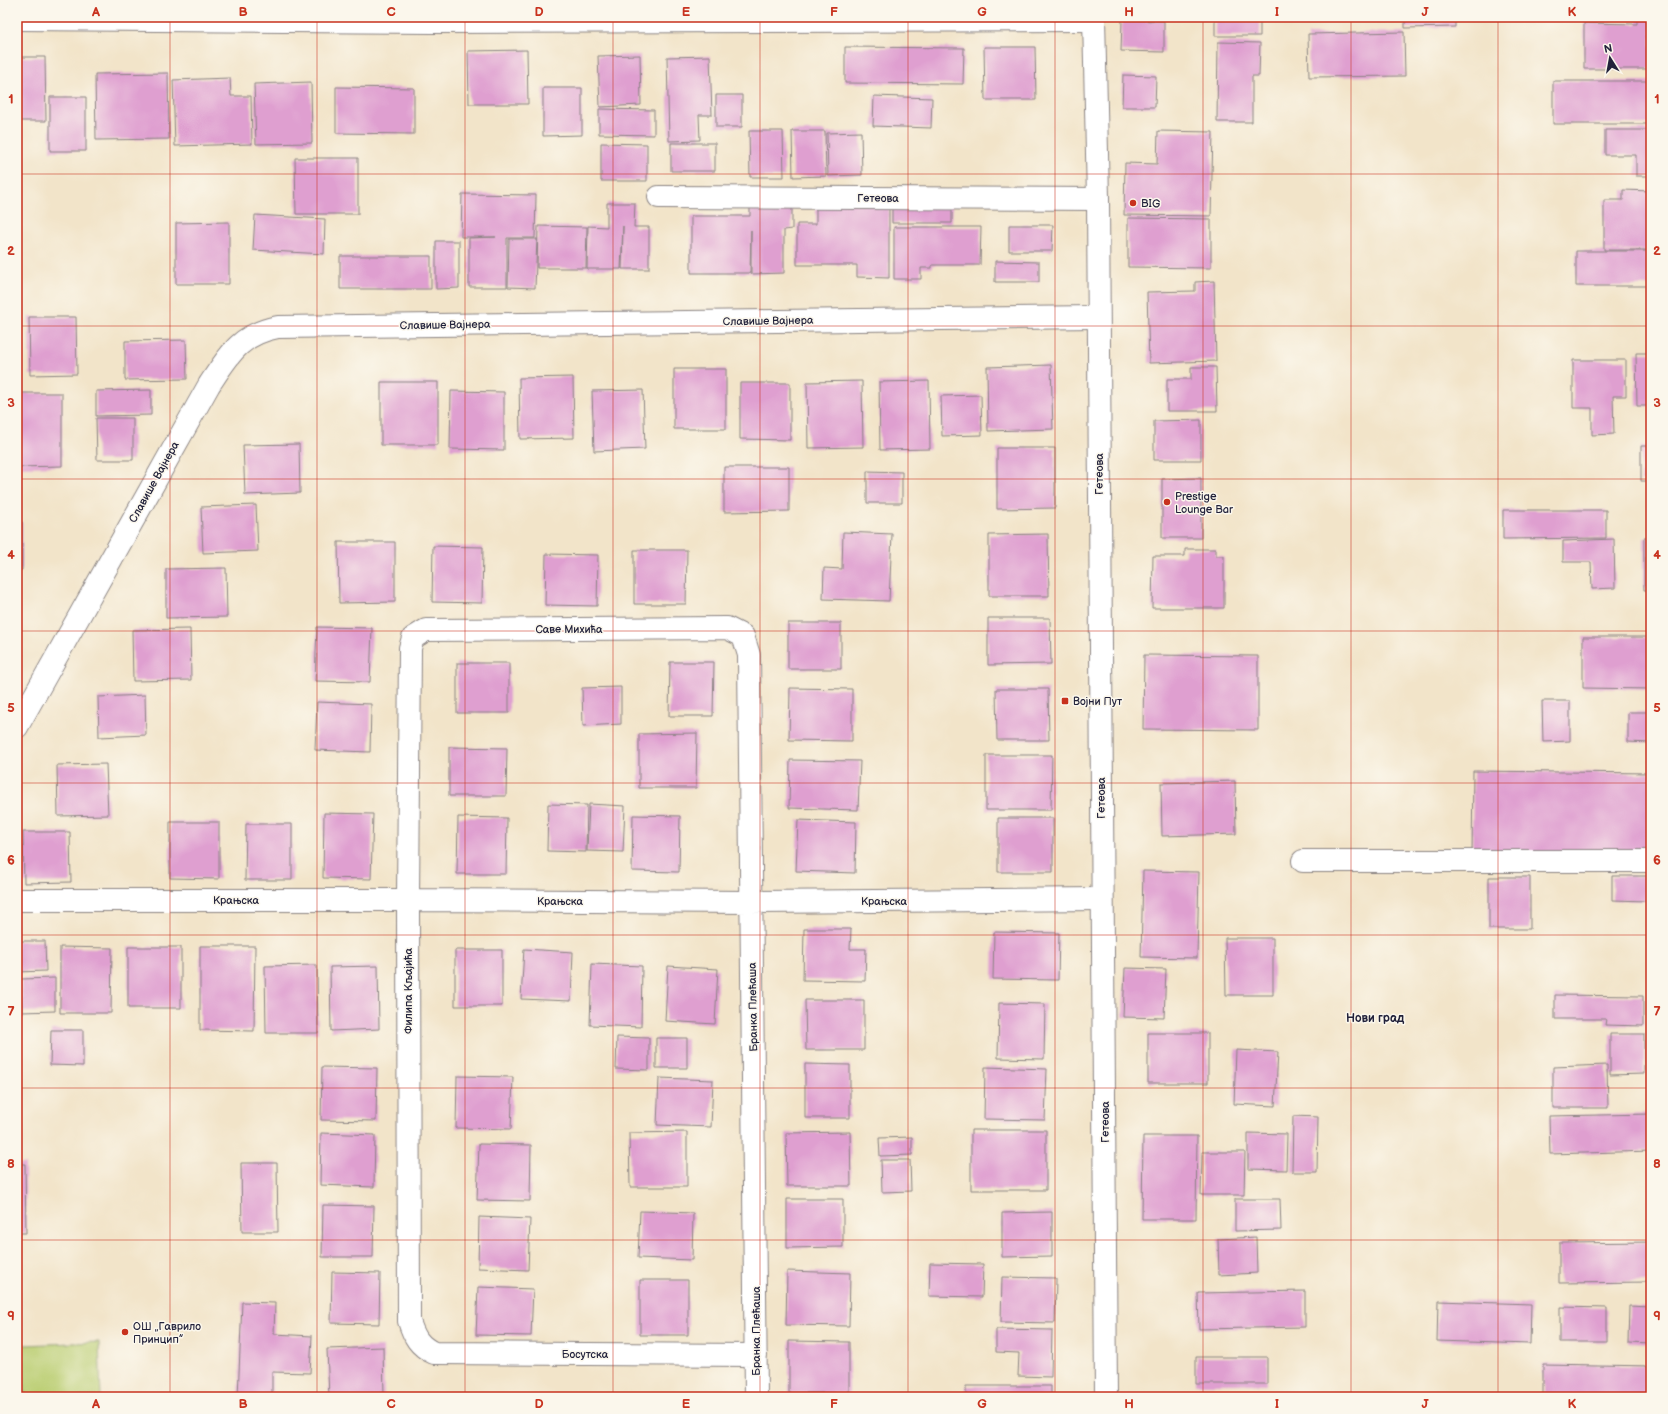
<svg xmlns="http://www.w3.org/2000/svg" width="1668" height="1414" viewBox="0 0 1668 1414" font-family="'Balsamiq Sans',sans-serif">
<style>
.green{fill:#b9cd70;stroke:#6e7856}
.building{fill:#df9fd0}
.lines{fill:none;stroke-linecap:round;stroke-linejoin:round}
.minor-casing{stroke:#8a8382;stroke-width:24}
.major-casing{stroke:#8a8382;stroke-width:24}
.minor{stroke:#fff;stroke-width:22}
.major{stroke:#fff;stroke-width:22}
.grid{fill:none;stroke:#c8321e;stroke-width:1;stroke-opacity:0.55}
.poi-dot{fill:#c8321e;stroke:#fbf7ec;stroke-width:1.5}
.labels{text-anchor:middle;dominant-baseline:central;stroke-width:3;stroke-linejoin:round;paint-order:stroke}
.street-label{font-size:11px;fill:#22223b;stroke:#fbf7ec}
.poi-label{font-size:11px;fill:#22223b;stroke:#fbf7ec;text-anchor:start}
.neighbourhood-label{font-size:12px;font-weight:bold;fill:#22223b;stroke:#fbf7ec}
.neatline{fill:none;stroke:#c8321e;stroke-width:1.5}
.grid-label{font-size:13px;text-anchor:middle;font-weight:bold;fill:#c8321e}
</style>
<rect width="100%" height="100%" fill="#fbf7ec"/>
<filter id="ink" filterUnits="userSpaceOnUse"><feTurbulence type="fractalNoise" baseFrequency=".025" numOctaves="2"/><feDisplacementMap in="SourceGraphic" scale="8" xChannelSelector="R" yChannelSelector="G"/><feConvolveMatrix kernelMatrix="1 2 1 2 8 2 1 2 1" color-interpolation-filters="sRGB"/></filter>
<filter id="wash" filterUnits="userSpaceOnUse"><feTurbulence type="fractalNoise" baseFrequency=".012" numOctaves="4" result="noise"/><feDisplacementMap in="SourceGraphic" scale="16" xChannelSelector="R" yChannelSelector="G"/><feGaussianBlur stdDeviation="0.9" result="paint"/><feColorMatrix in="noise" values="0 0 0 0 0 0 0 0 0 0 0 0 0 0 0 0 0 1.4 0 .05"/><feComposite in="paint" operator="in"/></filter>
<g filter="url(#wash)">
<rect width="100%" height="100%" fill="#f2e4c9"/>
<path class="green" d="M99,1342l2,55h-76l-2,-52z"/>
<g id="blocks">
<path class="building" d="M1215,17h45v19h-45z
M1405,17h50v10l-50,1z
M1637,17h14v52h-67v-46l53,1z
M1122,20l42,1v31l-43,-1z
M1404,32l1,44 -96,1 -1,-43z
M1218,42l42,1 -1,33h-7v46h-35z
M845,47l119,1 -1,36 -118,-1z
M984,47h51l1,53h-51z
M527,50l1,54h-59l-1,-53z
M640,55l1,50 -41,2 -2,-51z
M710,56l2,59h-13l1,25 -31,1 -2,-84z
M17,57h28l1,64h-29z
M168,73l1,66 -73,1 -1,-66z
M1123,75l33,1 -1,31h-33z
M230,78l1,18h20l1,48 -77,2 -2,-66z
M1553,81h98v43h-98z
M311,82l1,61 -56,1 -2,-60z
M336,87l78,1v46l-78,-1z
M543,88h39v47l-39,1z
M716,95h26v32h-26z
M874,96l58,2 -1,30 -58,-2z
M50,97h36v54h-36z
M599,109l55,1v25l-55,-1z
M1605,130h46v46h-15v-21h-31z
M749,131h34l1,46h-34z
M792,131h33l1,45 -33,1z
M1158,131l55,1 -2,84 -87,-1 1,-52 32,1z
M861,132l1,43 -34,1 -1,-43z
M601,143l46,1v37h-46z
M671,143h44v28h-44z
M295,158h63v56h-62z
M1623,190l28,1v59h-47v-50h19z
M462,194l74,1 -1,43h-28v49h-38v-49l27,-1h-35z
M892,201h60v22h-60z
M816,202h73v76l-32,-1v-12h-60v-41h19z
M607,203h28l-1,24h15v42h-27l1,-43 -2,43h-34l1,-43 19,1z
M792,205v24l-8,1v43l-33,1v-44l-1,43h-59v-57h59v-10z
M255,215l70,4 -1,35 -71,-4z
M1128,218l83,1v49l-83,-1z
M229,222v62h-53v-61z
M1009,225h44l-1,26h-43z
M538,226l49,1 -1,41h-49z
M894,227h87l-1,38h-48v3h-11v11h-27z
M509,239h28l-2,49 -27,-1z
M436,241h23v47l-23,1z
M1576,251h75v35h-75z
M340,256h91v33h-91z
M995,261l44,1v20h-44z
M1214,281l2,80 -67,2 -2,-71 48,-1v-9z
M29,317h47l1,57 -47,1z
M186,340l1,39 -62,1v-39z
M1636,353h15v53h-14z
M1573,360h53v36h-13l1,38 -22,1v-27h-19z
M1051,365l2,64 -65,2 -1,-64z
M1191,367h25l1,44h-50v-32h24z
M674,369h52v60h-52z
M573,377l1,61 -54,1 -1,-61z
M862,381l1,66 -55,1 -1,-66z
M929,381l1,68 -50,1 -1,-68z
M381,382h57v63h-57z
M740,383h50v57l-50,-1z
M151,390v25l-55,1v-25z
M643,390l2,59 -51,2 -2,-60z
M451,391l53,1v58l-54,-1z
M17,393h45v73l-45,1z
M981,395l1,40 -40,1 -1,-40z
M96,418h37v42h-36z
M1201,420v40h-47v-39z
M299,444l1,49 -55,2 -2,-50z
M1641,446h10v35h-10z
M997,448h58v60l-58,1z
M724,467h65v44l-65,1z
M867,471l35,1v31h-35z
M1201,478v60h-39v-59z
M256,505l2,46 -55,2 -2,-46z
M1503,510h103v28l-103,1z
M17,522h5v48h-5z
M843,532l49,2 -3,67 -66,-2 1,-31 18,1z
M1048,534l1,62h-60v-61z
M1644,538h7v52h-7z
M1614,539l1,49 -23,1 -1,-27h-28v-21z
M338,542h57v60l-56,1z
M433,546l50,1 -1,56 -50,-1z
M1185,549h31v7h8v52h-72l1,-52h32z
M634,550h53l-1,54h-52z
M546,554l52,1 -1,51 -52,-1z
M226,568l1,49 -61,1v-49z
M988,618h62l1,46 -63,1z
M788,623h53v46h-53z
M317,627l55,1 -2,54 -55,-1z
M190,629l1,51 -58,1 -1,-51z
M1583,637h68v52l-68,-1z
M1144,655l114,1v74l-115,-1z
M670,662h44l-1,54h-44z
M457,663h52v50h-52z
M621,687v37l-38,2 -1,-38z
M790,688l62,1v52l-63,-1z
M996,689h52l1,51h-52z
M145,695l1,40 -47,2 -1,-40z
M1542,701h28v40l-27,1z
M317,702l54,2 -1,48 -55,-2z
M1628,712h23v31l-23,-1z
M697,733l-1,55h-57v-54z
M449,747l58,1 -1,48h-57z
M986,755h66l-1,55h-65z
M790,760l70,1 -2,49 -69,-2z
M106,764l2,51 -50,1 -1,-51z
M1473,771l178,2v83l-179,-2z
M1235,781l1,53 -74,2 -1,-53z
M548,804l39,1 -1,47 -39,-1z
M589,804l36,2 -2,46 -36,-1z
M324,813l49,1 -2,65 -48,-1z
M633,815l47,1 -1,56 -47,-1z
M458,817l49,1 -1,56h-49z
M998,818h55v54h-55z
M798,820l58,2 -1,51 -59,-2z
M170,822h49v57l-49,-1z
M246,824h46v56h-47z
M23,832h47l1,50 -47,1z
M1143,871l56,1 -2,86 -56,-1z
M1612,876h39v69h-4l1,-44 -36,-1z
M1489,877h41v52h-41z
M804,929h47l-1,20h16l-1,32 -62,-1z
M994,932l65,1 -1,47 -65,-1z
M1225,938h48v57h-47z
M17,941h28l1,30 -29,1z
M200,946h55l-1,85 -54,-1z
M60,947l52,1 -1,65h-51z
M128,947h53v61h-53z
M524,949l49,3 -2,49 -50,-2z
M455,950h47v56h-47z
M592,964l50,2 -1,61 -51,-2z
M317,965l1,68h-52l-1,-67z
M378,966l1,63 -48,2 -1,-64z
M668,966l50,3 -3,55 -50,-3z
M1125,968l41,1 -2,49 -41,-1z
M55,978v33l-33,1 -1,-33z
M1555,995l88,1v30l-38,-1 1,-6h-51z
M805,1000h59v50h-58z
M999,1003l46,1 -1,55 -46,-1z
M51,1030h32v36l-33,-1z
M1148,1033h60v50h-60z
M1610,1034h34v40l-34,1z
M617,1037l32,1v32l-33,-1z
M656,1038h31v30h-31z
M1236,1050l42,2 -3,54 -41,-2z
M805,1064l45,1v53h-45z
M1607,1065l1,43h-55v-41z
M322,1067l55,1 -1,53 -55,-1z
M985,1067l62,2 -2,51 -61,-1z
M457,1076l56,1 -2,52 -55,-1z
M659,1078l54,2 -2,47 -54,-2z
M1651,1114v37l-101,3 -1,-38z
M1293,1116l25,1 -1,55h-25z
M971,1130h75v60h-75z
M687,1132v55h-57l-1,-54z
M850,1132l1,54h-64l-1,-53z
M321,1133l54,2 -1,52 -54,-2z
M1248,1133l39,1 -1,36 -38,-1z
M1143,1136h54l-1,83h-54z
M912,1137v18l-32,1 -1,-18z
M479,1144l52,1 -1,56 -53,-1z
M1202,1152h43l-1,43h-43z
M881,1160h29l1,31 -29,1z
M241,1163h36l1,69h-36z
M17,1164h8l1,69h-9z
M787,1199h56v48l-56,1z
M1235,1199h45l1,31 -46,1z
M323,1205l51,1 -1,51h-51z
M640,1211l53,2 -1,47 -54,-2z
M1052,1212v44l-50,1v-44z
M479,1217l51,2 -2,51 -50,-2z
M1256,1237l1,36 -38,2 -1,-36z
M1651,1242v40l-92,1v-40z
M930,1263l53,1 -1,33 -53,-1z
M787,1271l63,2 -1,53 -63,-1z
M332,1272l48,1 -1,51 -48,-1z
M1002,1277l54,1 -1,45 -54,-1z
M640,1280h48v55h-48z
M478,1287l55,2 -2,47 -55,-1z
M1305,1291v36l-106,2 -1,-36z
M1438,1301l93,3 -1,40 -93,-3z
M242,1302l33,1 -1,31 38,2 -2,37 -38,-1v25h-34z
M1629,1306l22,1v37l-23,-1z
M1560,1307l47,1v34h-47z
M996,1329l56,1 -1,47 -33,-1 1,-23 -23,-1z
M789,1341l60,1v51h-60z
M383,1347l1,50h-55l-2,-48z
M1196,1357h71v27h-71z
M1543,1364l108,2v31h-108z
M966,1386h85v11h-85z"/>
</g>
</g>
<g filter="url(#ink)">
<use href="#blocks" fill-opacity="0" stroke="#8a8382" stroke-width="1"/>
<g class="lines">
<g class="minor-casing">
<path id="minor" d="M17,19l417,3 660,-2
M659,197l439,2
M17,727l192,-342c20,-30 31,-51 69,-58l819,-10
M1303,861h348
M17,900h391l343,2 351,-3
M756,1355l-322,-2c-15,-7 -20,-16 -25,-32l-1,-421 2,-252 3,-10 13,-8 301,-2 16,8 6,19c2,248 5,495 7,742"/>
</g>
<g class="major-casing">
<path id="major" d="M1094,17l4,182 8,1198"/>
</g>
<use href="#minor" class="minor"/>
<use href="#major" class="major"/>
</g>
</g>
<path class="grid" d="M170,17v1380M317,17v1380M465,17v1380M613,17v1380M760,17v1380M908,17v1380M1055,17v1380M1203,17v1380M1351,17v1380M1498,17v1380M17,174h1634M17,326h1634M17,479h1634M17,631h1634M17,783h1634M17,935h1634M17,1088h1634M17,1240h1634"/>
<g class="poi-dot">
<circle cx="1133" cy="203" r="4"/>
<circle cx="1167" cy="502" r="4"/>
<rect x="1061" y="697" width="8" height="8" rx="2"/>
<circle cx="125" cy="1332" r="4"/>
</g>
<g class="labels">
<g class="street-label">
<text x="878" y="198">Гетеова</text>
<text transform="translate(768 321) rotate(-1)">Славише Вајнера</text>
<text transform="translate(445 325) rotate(-1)">Славише Вајнера</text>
<text transform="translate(1099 474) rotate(-90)">Гетеова</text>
<text transform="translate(154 482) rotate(-61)">Славише Вајнера</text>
<text x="569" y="629">Саве Михића</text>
<text transform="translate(1101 798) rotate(-90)">Гетеова</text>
<text x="236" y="900">Крањска</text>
<text x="560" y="901">Крањска</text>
<text x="884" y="901">Крањска</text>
<text transform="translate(408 991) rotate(-90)">Филипа Кљајића</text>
<text transform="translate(753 1007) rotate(-91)">Бранка Плећаша</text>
<text transform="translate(1105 1122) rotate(-90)">Гетеова</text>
<text transform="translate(756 1331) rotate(-90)">Бранка Плећаша</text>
<text x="585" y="1354">Босутска</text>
</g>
<g class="poi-label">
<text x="1141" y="203">BIG</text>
<text x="1175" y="496">Prestige<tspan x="1175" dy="13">Lounge Bar</tspan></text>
<text x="1073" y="701">Војни Пут</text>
<text x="133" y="1326">ОШ „Гаврило<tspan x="133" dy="13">Принцип”</tspan></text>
</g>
<g class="neighbourhood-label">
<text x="1375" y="1018">Нови град</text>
</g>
</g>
<rect width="1668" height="1414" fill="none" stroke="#fbf7ec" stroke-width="44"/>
<g transform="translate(1610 58) rotate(349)" stroke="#fbf7ec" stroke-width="3" paint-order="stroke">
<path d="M0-3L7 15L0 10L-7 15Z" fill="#22223b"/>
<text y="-6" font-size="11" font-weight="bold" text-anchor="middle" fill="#22223b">N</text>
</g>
<rect x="22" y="22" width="1624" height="1370" class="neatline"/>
<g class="grid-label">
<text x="96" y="16">A</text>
<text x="243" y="16">B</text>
<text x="391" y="16">C</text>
<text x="539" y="16">D</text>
<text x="686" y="16">E</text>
<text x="834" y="16">F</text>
<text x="982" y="16">G</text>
<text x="1129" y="16">H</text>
<text x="1277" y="16">I</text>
<text x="1425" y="16">J</text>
<text x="1572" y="16">K</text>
<text x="11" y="103">1</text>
<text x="1657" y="103">1</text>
<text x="11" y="255">2</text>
<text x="1657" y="255">2</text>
<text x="11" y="407">3</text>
<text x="1657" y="407">3</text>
<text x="11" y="559">4</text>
<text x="1657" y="559">4</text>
<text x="11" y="712">5</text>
<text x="1657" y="712">5</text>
<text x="11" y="864">6</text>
<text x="1657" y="864">6</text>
<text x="11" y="1016">7</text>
<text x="1657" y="1016">7</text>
<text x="11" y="1168">8</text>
<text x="1657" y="1168">8</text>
<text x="11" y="1320">9</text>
<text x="1657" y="1320">9</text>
<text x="96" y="1408">A</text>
<text x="243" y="1408">B</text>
<text x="391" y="1408">C</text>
<text x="539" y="1408">D</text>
<text x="686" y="1408">E</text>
<text x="834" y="1408">F</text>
<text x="982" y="1408">G</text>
<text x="1129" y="1408">H</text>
<text x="1277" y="1408">I</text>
<text x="1425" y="1408">J</text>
<text x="1572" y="1408">K</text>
</g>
</svg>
